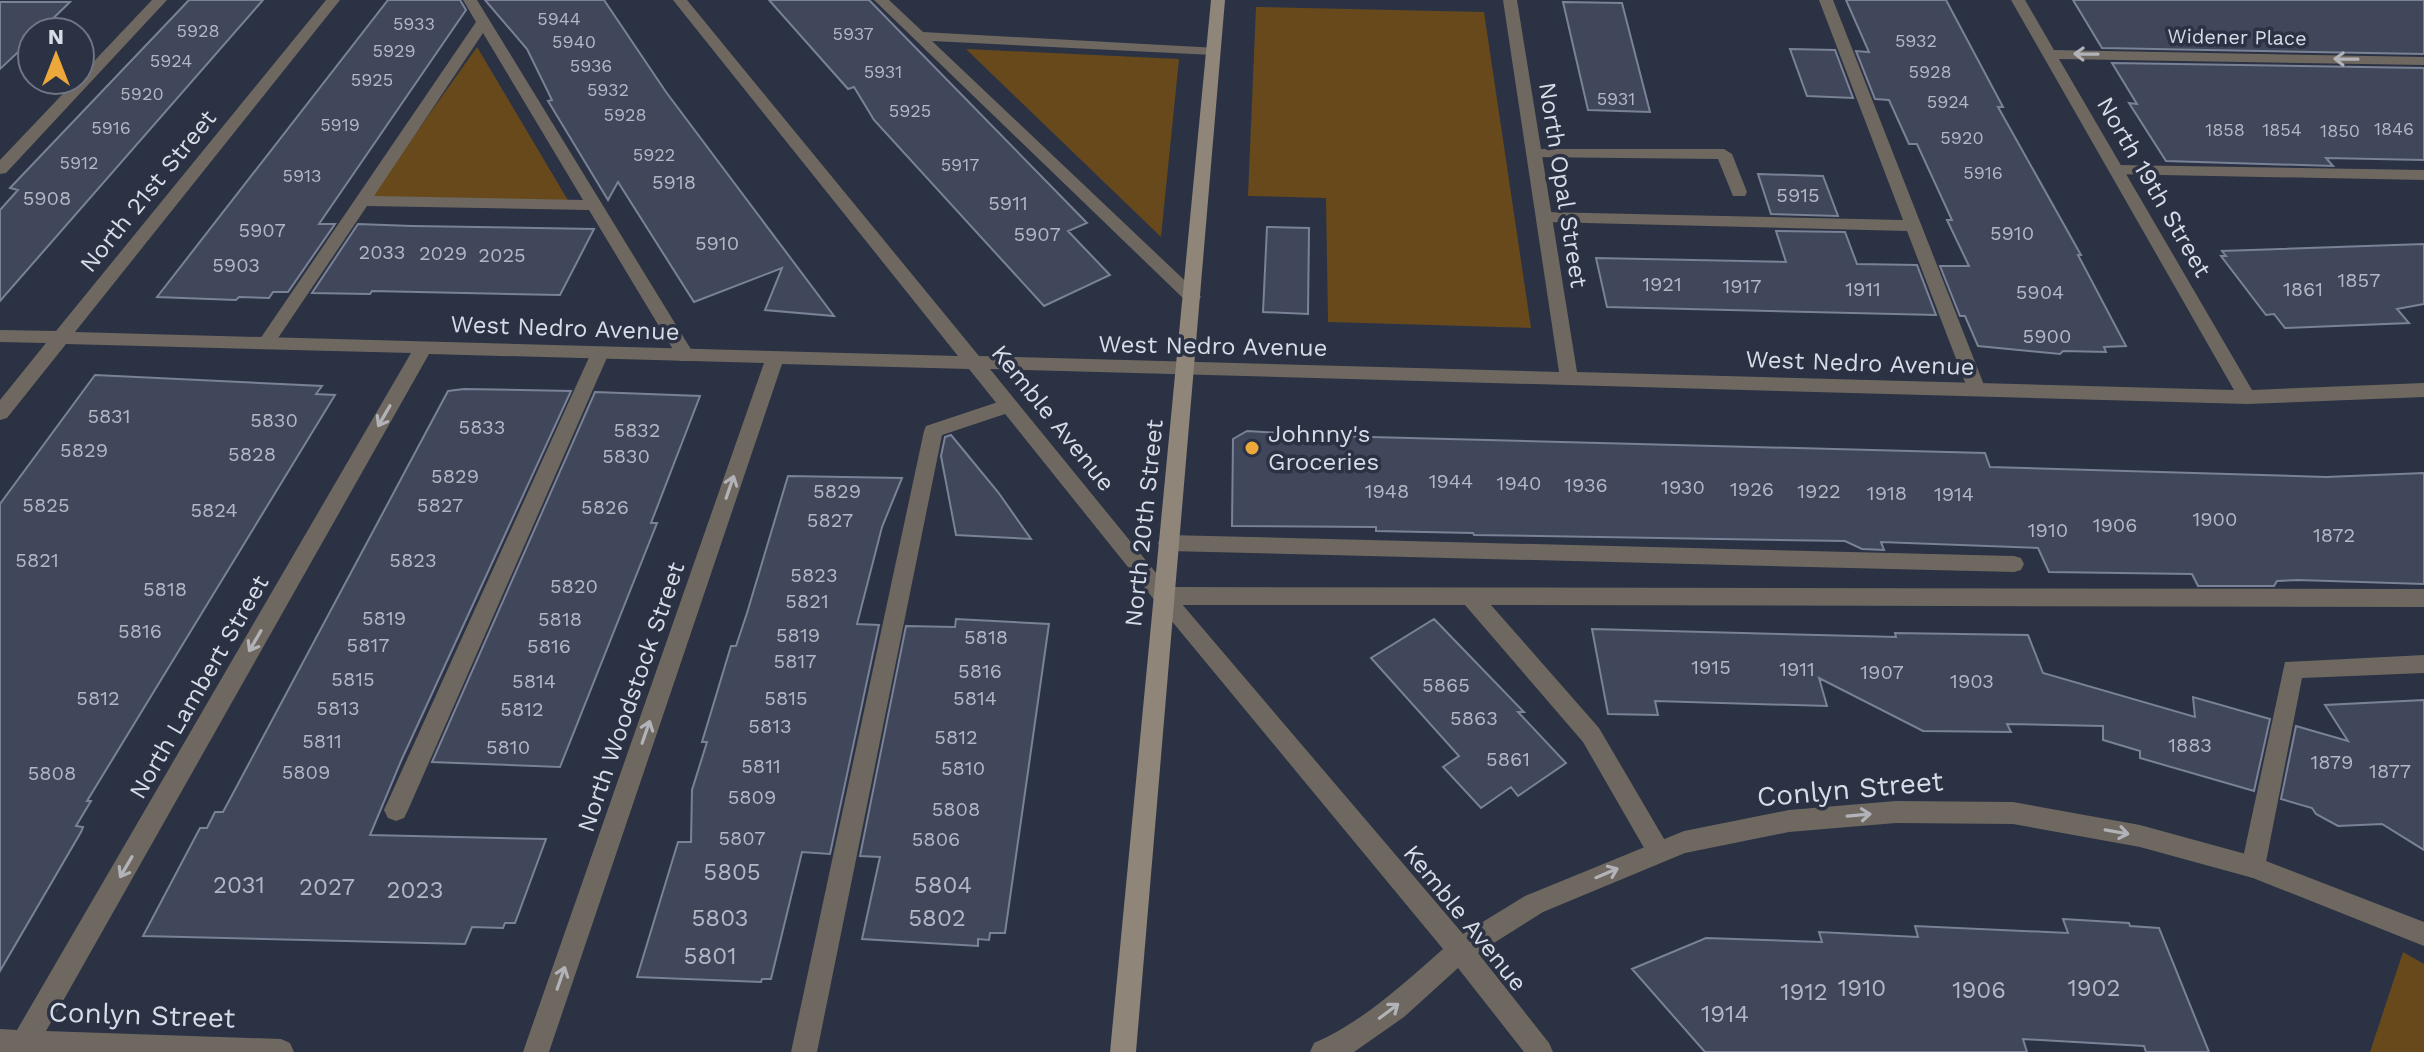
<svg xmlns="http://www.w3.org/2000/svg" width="2424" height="1052" viewBox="0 0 2424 1052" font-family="'Work Sans',sans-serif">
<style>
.green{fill:#67491c}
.building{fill:#40475a;stroke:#798296;stroke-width:2}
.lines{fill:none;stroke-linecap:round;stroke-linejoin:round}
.lane{fill:#6e6860;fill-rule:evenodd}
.street{fill:#6e6860;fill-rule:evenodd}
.secondary{fill:#8f8578;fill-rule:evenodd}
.oneway{stroke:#b2b3b8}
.poi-dot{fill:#eda83b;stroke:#2b3244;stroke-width:3}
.labels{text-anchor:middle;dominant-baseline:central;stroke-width:7;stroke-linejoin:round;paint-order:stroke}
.far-number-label{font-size:18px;fill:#b1b7c4}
.far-street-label{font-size:20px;fill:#d7dce7;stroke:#2b3244}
.number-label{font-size:20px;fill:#b1b7c4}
.street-label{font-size:24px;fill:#d7dce7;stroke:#2b3244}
.poi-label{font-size:24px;fill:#d7dce7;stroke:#2b3244;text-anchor:start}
.near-number-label{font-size:24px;fill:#b1b7c4}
.near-street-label{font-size:28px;fill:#d7dce7;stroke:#2b3244}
</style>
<rect width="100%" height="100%" fill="#2b3244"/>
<path class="green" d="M1256,7l228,5 47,316 -203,-6 -2,-124 -78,-2z
M477,47l92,155 -200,-3z
M966,49l213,10 -18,178z
M2403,952l21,12v88h-54z"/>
<path class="building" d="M189,0h74l-263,301v-91l18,-20 -8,-2z
M388,0h72l6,10 -147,214h16l-47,68h-15l-4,6 -30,-1 -3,3 -79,-3z
M485,0h119l62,92 168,224 -69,-6 17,-42 -88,34 -76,-120 -10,18 -60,-99 4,-1 -25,-51z
M769,0h100l218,223 -19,8 42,44 -66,31 -170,-186 -20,-33 -6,2z
M1846,0h100l57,107h-5l83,148h-3l48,91 -22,1 2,5 -43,-1 -3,3 -82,-8 -13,-30h-5l-20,-50h29l-22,-46h5l-35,-76h-8l-20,-44 -14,-1 -19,-48 13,1z
M2073,0h351v54l-322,-6z
M0,2h70l-31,30h-7v7l-32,30z
M1563,2l59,1 28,109 -62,-2z
M1790,49l45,1 18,48 -46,-2z
M2112,63l312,5v92l-98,-2 7,8 -167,-5 -37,-58 8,1z
M1758,174l65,2 15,40 -67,-2z
M358,224l54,2 182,3 -34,66 -188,-4 -2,3 -58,-1z
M1267,227l42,1 -1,86 -45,-2z
M1776,231l69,1 12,32 60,1 19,50 -329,-8 -11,-49 190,4z
M2424,244v60l-27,5 12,14 -124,5 -11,-14 -8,1 -45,-59h5l-4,-5z
M95,375l227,11 -6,8 19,1 -248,406h4l-15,25 7,1 -2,5 -81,139v-467z
M464,389l107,2 -170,370 -31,74 176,4 -31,84h-10l-2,5 -31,-1 -7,17 -322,-8 57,-108h7l8,-16h8l225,-421z
M595,392l105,4 -49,127h6l-97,244 -128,-5z
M1247,431l85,5 653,17 5,14 336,10 98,-4v111l-126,-4 -21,1 -3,5h-76l-6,-12 -143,-2 -11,-24 -157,-6 3,8 -22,-1 -17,-8 -371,-6 -1,-2 -97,-2v-4l-144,-1 1,-87z
M951,435l47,57 33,47 -75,-4 -15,-79 4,-19z
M788,476l114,2 -20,49 -25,97 22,1 -49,229 -28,-2 -31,127h-9l-1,3 -124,-5 41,-135h13l1,-52 15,-48h-5l29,-96h5l11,-33z
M956,619l93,5 -44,309h-15l-1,7 -11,-1v7l-116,-7 18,-82 -20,-1 46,-230 49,1z
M1434,619l90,93h-6l48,51 -48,33 -7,-9 -30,21 -38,-41 16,-11 -88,-98z
M1592,629l304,8 -1,-4 133,2 15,38 152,44 -2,-20 77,22 -16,72 -114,-33v-7l-37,-11v-14l-96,-2 4,8 -88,-1 -104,-53 8,28 -172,-5 3,14 -50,-1z
M2424,700v150l-42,-26 -44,2 -22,-12 -4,-6 -31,-9 15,-73 52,15 -23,-36z
M2063,919l66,4 1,3 29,2 50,124h-63l-2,-6 -121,-7 4,13h-322l-73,-83 74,-31 116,4 -3,-10 99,5 -3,-11 153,7z"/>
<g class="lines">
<path class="lane" d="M152,0h15l-161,173 -6,1v-14l76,-80h4v-4z
M463,0h14l215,351 3,5 -3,5h-12l-91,-151 -222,-4 -95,141h-12l-3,-4 3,-4 216,-317zM483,33l100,167 -209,-4z
M874,0h15l34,32 295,16 2,3 -7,4 -281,-14 266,252 3,4 -3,4h-12z
M1819,0h14l153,390 -2,5h-14l-2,-5 -61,-159 -363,-9 -8,-5 8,-5 359,8z
M1534,149h190l8,5 15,38 -2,4h-12l-15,-37 -190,-2 -2,-3z
M2117,165l307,5v10l-313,-6 -2,-4z
M600,347l9,6 -201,457 -4,8 -8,3 -8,-3 -4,-8 207,-457z
M1010,398l9,7 -2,5 -75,25 -125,617h-26l133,-621 2,-5z
M1168,535l846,21 7,2 3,6 -3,6 -7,2 -846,-21 -7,-2 -3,-6 3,-6z
M1163,587l1261,2v18l-933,-2 108,123 68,116 4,8 -4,8 -8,3 -8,-3 -68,-118 -118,-137h-302l-7,-3 -3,-6 3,-6z
M2424,655v18l-122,5 -37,189 -4,8 -8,3 -8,-3 -4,-8 44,-205z"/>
<path class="street" d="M326,0h14l-265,332 883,24 -285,-356h14l292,356 580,16 -56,-372h14l60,372 657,18 -223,-390h14l29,50 370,7v8l-365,-6 193,331 172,-7v14l-177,7 -1257,-35 180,221 293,344 62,-38 159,-65 105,-21 107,-9 117,1 127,23 113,31 171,66v24l-171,-68 -113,-31 -127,-23 -117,-1 -107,9 -104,21 -142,59 -65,41 71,90 4,9h-29l-66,-84 -54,49 -50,35h-44l4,-9c49,-21 89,-59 129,-94l-287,-347 -187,-233 -187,-5 -233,688h-26l241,-689 -335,-9 -383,677 235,8 9,4 4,9h-294v-23l17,1 394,-677 -345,-9 -59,74 -7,2v-20l46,-57 -46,-1v-12l56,1z"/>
<path class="secondary" d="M1211,0h14l-89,1052h-26z"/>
</g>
<defs><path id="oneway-shaft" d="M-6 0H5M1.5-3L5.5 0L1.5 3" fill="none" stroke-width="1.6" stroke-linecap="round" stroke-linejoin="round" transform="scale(2)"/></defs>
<g class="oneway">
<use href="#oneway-shaft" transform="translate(2086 54) rotate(-179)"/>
<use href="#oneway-shaft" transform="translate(2346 59) rotate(-179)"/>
<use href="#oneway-shaft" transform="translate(384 416) rotate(120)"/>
<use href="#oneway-shaft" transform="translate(730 487) rotate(-71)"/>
<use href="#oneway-shaft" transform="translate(255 641) rotate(120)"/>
<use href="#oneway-shaft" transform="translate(646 732) rotate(-71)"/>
<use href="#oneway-shaft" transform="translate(1859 815) rotate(-5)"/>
<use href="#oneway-shaft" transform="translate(2117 832) rotate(10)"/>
<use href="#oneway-shaft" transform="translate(126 867) rotate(120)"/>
<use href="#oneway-shaft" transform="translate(1607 873) rotate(-23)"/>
<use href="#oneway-shaft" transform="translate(561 978) rotate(-71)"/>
<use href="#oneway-shaft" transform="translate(1389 1011) rotate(-37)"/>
</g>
<circle class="poi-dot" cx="1252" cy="448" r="8"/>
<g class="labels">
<g class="far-number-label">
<text x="559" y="18">5944</text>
<text x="414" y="23">5933</text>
<text x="198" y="30">5928</text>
<text x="853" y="33">5937</text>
<text x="1916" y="40">5932</text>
<text x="574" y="41">5940</text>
<text x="394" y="50">5929</text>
<text x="171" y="60">5924</text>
<text x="591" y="65">5936</text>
<text x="883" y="71">5931</text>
<text x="1930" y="71">5928</text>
<text x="372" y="79">5925</text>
<text x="608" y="89">5932</text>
<text x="142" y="93">5920</text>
<text x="1616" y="98">5931</text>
<text x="1948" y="101">5924</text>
<text x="910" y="110">5925</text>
<text x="625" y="114">5928</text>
<text x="340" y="124">5919</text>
<text x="111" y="127">5916</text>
<text x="2394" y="128">1846</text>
<text x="2225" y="129">1858</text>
<text x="2282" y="129">1854</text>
<text x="2340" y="130">1850</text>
<text x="1962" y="137">5920</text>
<text x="654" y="154">5922</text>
<text x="79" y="162">5912</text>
<text x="960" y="164">5917</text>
<text x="1983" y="172">5916</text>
<text x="302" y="175">5913</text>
</g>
<g class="far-street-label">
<text transform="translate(2237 37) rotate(1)">Widener Place</text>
</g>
<g class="number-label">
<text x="674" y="182">5918</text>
<text x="1798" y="195">5915</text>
<text x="47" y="198">5908</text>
<text x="1008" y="203">5911</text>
<text x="262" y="230">5907</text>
<text x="2012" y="233">5910</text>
<text x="1037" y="234">5907</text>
<text x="717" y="243">5910</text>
<text x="382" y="252">2033</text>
<text x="443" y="253">2029</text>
<text x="502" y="255">2025</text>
<text x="236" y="265">5903</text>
<text x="2359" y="280">1857</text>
<text x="1662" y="284">1921</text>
<text x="1742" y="286">1917</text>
<text x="1863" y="289">1911</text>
<text x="2303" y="289">1861</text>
<text x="2040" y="292">5904</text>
<text x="2047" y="336">5900</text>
<text x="109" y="416">5831</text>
<text x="274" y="420">5830</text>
<text x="482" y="427">5833</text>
<text x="637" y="430">5832</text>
<text x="84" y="450">5829</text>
<text x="252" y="454">5828</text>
<text x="626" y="456">5830</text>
<text x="455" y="476">5829</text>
<text x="1451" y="481">1944</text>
<text x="1519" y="483">1940</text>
<text x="1586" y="485">1936</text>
<text x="1683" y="487">1930</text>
<text x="1752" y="489">1926</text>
<text x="837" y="491">5829</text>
<text x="1387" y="491">1948</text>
<text x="1819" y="491">1922</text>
<text x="1887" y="493">1918</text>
<text x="1954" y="494">1914</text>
<text x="46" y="505">5825</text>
<text x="440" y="505">5827</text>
<text x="605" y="507">5826</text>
<text x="214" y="510">5824</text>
<text x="2215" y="519">1900</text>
<text x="830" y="520">5827</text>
<text x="2115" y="525">1906</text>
<text x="2048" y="530">1910</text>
<text x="2334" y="535">1872</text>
<text x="37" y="560">5821</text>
<text x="413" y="560">5823</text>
<text x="814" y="575">5823</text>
<text x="574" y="586">5820</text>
<text x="165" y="589">5818</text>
<text x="807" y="601">5821</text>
<text x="384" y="618">5819</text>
<text x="560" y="619">5818</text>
<text x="140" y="631">5816</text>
<text x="798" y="635">5819</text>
<text x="986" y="637">5818</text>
<text x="368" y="645">5817</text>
<text x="549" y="646">5816</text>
<text x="795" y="661">5817</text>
<text x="1711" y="667">1915</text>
<text x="1797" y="669">1911</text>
<text x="980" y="671">5816</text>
<text x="1882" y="672">1907</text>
<text x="353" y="679">5815</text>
<text x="534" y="681">5814</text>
<text x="1972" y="681">1903</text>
<text x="1446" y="685">5865</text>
<text x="98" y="698">5812</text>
<text x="786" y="698">5815</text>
<text x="975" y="698">5814</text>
<text x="338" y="708">5813</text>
<text x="522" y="709">5812</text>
<text x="1474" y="718">5863</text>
<text x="770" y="726">5813</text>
<text x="956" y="737">5812</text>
<text x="322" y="741">5811</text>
<text x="2190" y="745">1883</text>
<text x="508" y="747">5810</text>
<text x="1508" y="759">5861</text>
<text x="2332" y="762">1879</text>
<text x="761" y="766">5811</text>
<text x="963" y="768">5810</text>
<text x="2390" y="771">1877</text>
<text x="306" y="772">5809</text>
<text x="52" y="773">5808</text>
<text x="752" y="797">5809</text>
<text x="956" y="809">5808</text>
<text x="742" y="838">5807</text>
<text x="936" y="839">5806</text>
</g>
<g class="street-label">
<text transform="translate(1563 185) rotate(81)">North Opal Street</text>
<text transform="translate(2154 187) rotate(60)">North 19th Street</text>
<text transform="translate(148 191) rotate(-51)">North 21st Street</text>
<text transform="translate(565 328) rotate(2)">West Nedro Avenue</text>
<text transform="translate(1213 346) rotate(1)">West Nedro Avenue</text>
<text transform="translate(1860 363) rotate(2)">West Nedro Avenue</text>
<text transform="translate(1053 418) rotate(51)">Kemble Avenue</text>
<text transform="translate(1144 523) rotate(-84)">North 20th Street</text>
<text transform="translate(199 687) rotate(-60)">North Lambert Street</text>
<text transform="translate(631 697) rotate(-71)">North Woodstock Street</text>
<text transform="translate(1465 918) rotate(51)">Kemble Avenue</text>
</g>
<g class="poi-label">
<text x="1268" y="434">Johnny's<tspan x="1268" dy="28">Groceries</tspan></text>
</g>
<g class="near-number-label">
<text x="732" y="872">5805</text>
<text x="239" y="885">2031</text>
<text x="943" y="885">5804</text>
<text x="327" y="887">2027</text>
<text x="415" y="890">2023</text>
<text x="720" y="918">5803</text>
<text x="937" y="918">5802</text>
<text x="710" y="956">5801</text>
<text x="1862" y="988">1910</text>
<text x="2094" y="988">1902</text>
<text x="1979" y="990">1906</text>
<text x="1804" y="992">1912</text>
<text x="1725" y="1014">1914</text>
</g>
<g class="near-street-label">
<text transform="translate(1850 789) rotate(-5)">Conlyn Street</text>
<text transform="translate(142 1015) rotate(2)">Conlyn Street</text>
</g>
</g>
<g transform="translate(56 56)"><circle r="38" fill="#2b3244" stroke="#707685" stroke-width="2"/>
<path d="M0-6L14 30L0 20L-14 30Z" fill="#eda83b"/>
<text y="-12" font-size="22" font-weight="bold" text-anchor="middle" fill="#d7dce7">N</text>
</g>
</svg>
